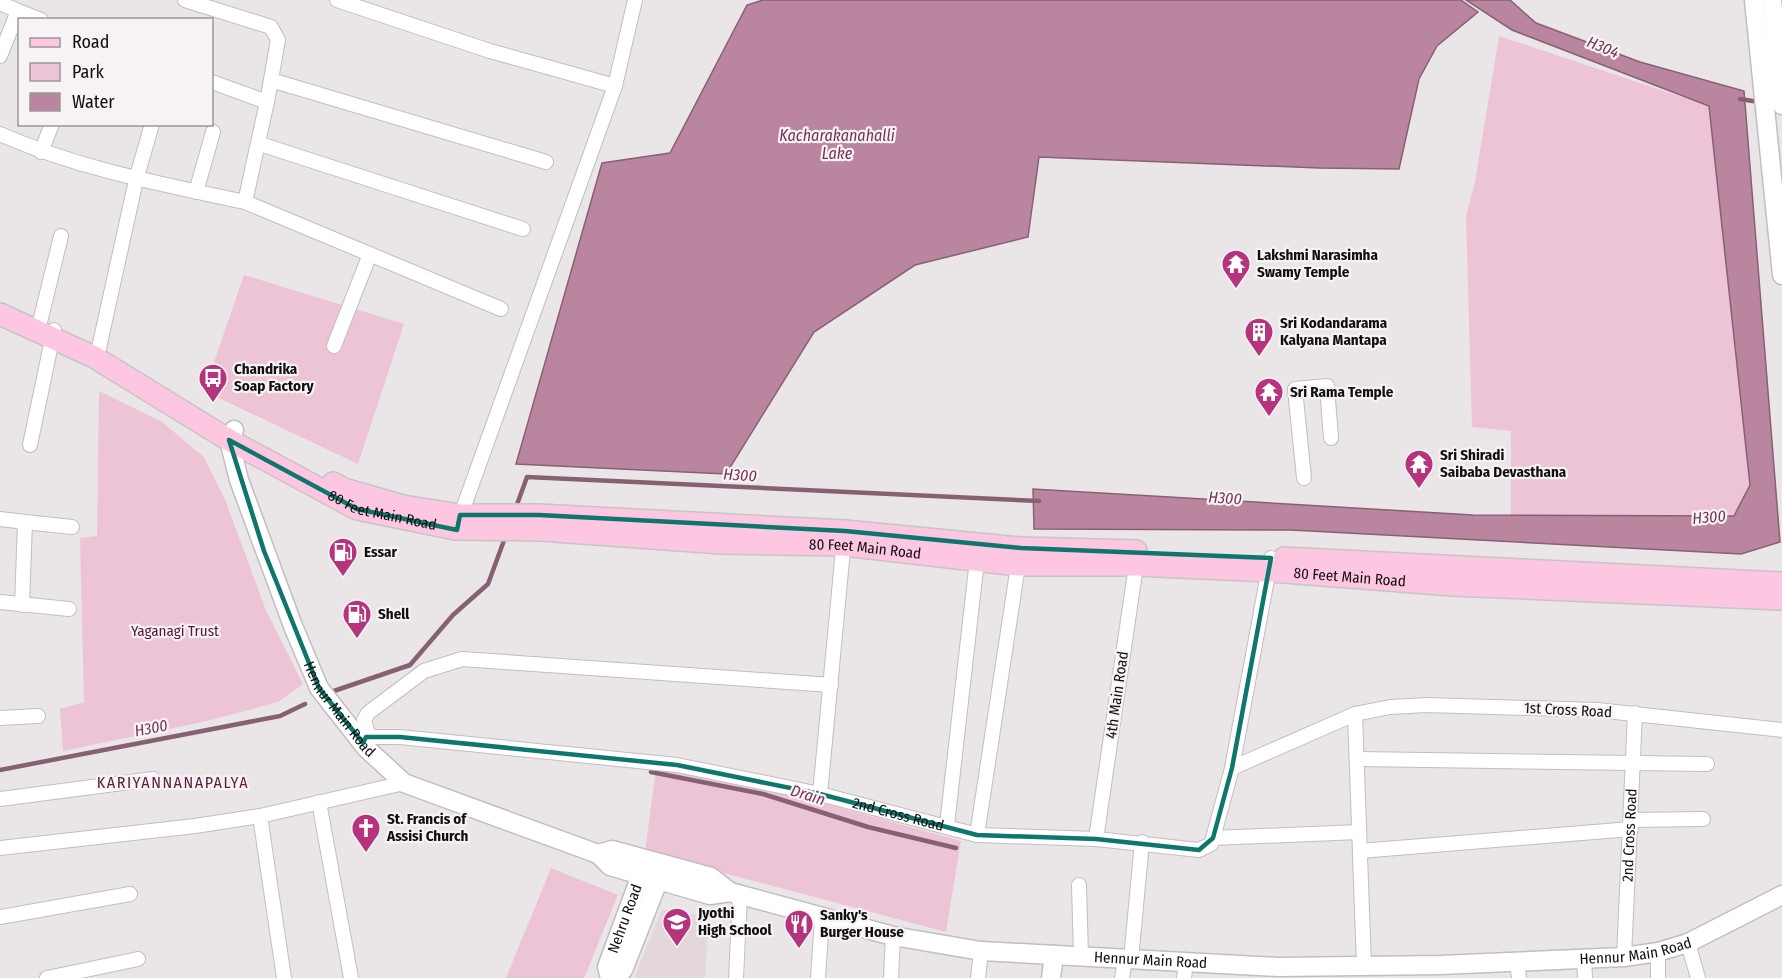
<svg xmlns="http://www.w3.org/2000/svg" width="1782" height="978" viewBox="0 0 1782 978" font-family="'Fira Sans Condensed',sans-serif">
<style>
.built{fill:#e3d7dc}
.green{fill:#edc3d6}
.water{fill:#ba859e;stroke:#876173;stroke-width:1.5}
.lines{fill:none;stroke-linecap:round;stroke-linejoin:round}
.stream{stroke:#876173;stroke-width:4.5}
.street-casing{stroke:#c2bebf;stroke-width:16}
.secondary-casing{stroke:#c2bebf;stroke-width:21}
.primary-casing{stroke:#c6c5c5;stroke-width:24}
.street{stroke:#fff;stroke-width:14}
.secondary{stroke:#fff;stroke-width:18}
.primary{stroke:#fdc7e1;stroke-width:21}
.marked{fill:none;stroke:#0f766e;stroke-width:4.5;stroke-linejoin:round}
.labels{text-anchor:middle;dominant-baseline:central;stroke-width:4.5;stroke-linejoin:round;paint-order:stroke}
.poi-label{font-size:15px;font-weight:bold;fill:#100e0f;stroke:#f7f3f5;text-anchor:start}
.street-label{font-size:15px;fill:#100e0f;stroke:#f7f3f5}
.park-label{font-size:15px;fill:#57173b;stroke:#f7f3f5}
.water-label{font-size:16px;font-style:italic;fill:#743254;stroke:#f7f3f5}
.neighbourhood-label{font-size:16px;letter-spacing:1.5px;fill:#5e2042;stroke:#f7f3f5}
</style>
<rect width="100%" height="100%" fill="#eae6e7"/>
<path class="built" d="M662,909l47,8 -4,61h-71z"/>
<path class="green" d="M1499,36l210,70 41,379 -16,31 -223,-1v-84l-39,-4 -6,-211 9,-34z
M244,275l160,49 -46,140 -154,-73z
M99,391l63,31 42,35 22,45 39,106 38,76 -25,18 -71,19 -144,30 -3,-42 24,-7 -4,-164 17,-2z
M656,769l163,33 142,39 -15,91 -301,-80z
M551,868l67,27 -34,83h-78z"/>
<path class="water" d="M763,0h698l17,12 -41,34 -18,33 -20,90 -80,-1 -280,-11 -11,80 -113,28 -101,67 -88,142 -210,-10 86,-301 68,-10 77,-148z
M1466,0h44l26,23 104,39 104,29 36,451 -39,12 -450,-24 -257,-1 -1,-40 440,26 261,1 16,-31 -41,-379 -197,-76z"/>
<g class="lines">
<path class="stream" d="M1740,99l19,3
M515,510l12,-33 512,24
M328,693l82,-28 43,-50 35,-31 18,-49
M0,770l280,-54 25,-12
M651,772l112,22 105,33 88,21"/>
<g class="street-casing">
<g id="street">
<path d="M185,0l86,27 7,13 -11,62"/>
<path d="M337,0l153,51 125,35"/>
<path d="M0,3l18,8 -18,45"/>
<path d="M18,11l23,9"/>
<path d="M271,80l275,82"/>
<path d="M0,134c79,35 161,50 245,68l22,-100 -55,-20"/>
<path d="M260,144l263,85"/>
<path d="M41,152l11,-28"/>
<path d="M196,192l17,-60"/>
<path d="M245,202l256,107"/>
<path d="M40,322l21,-86"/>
<path d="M334,346l36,-92"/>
<path d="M94,357l5,-9 37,-168 16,-56"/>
<path d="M30,445l24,-115"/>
<path d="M1304,478l-9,-89 32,-3 4,52"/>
<path d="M0,519l25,3 -3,83"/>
<path d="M459,520l156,-434 20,-86"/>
<path d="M25,522l47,5"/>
<path d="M0,602l69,7"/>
<path d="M1355,714l9,253"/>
<path d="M0,718l38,-2"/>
<path id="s1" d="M368,734l5,3h27l277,28 143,29 157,41 119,4 103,11 12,-6 2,-6 19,-70 39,-210"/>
<path d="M364,741l4,-7 -4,-14 4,-7 56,-42 38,-12 369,26"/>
<path d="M1358,759l349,5"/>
<path d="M1232,768l123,-54 35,-7 37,-2 170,5 185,20"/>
<path d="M820,794l24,-255"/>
<path d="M0,799l153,-20"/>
<path d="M319,802l32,176"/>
<path d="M260,816l24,162"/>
<path d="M1631,820l72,-1"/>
<path d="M947,825l30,-265"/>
<path d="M977,835l42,-276"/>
<path d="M1213,838l146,-6"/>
<path d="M1096,839l41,-280"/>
<path d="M0,848l195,-22 65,-10 144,-33"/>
<path d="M1360,851l271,-22"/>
<path d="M1079,885l2,71"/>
<path d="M0,917l130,-23"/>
<path d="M1688,943l10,35"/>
<path id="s2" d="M1624,957l11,-244"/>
<path d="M1131,959l11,-117"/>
<path d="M1584,959l1,19"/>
<path d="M1517,962l2,16"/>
<path d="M47,978l91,-19"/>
<path d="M736,978l4,-83"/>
<path d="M818,978l4,-60"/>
<path d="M891,978l2,-42"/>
<path d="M978,978l3,-27"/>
<path d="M1122,978l3,-19"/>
<path d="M1184,978l2,-15"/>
<path d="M1658,978v-26"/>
</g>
</g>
<g class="secondary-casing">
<g id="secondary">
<path d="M1754,0l28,275"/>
<path d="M1772,0l10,105"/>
<path id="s3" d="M234,430l-5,10 10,40 54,146 26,62 47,60 38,35 194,71 12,12 100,29 20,-3 163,44 88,15 297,16 163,-2 183,-8 34,-5 30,-9 94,-48"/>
<path d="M598,854l14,-4 99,27 19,15"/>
<path id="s4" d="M610,978l-3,-11 38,-103"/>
<path d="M615,978l8,-8 40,-101"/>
<path d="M1051,978l3,-23"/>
</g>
</g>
<g class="primary-casing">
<g id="primary">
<path id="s5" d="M0,314l94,43 135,83 128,69 98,20 86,1 180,13 123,2 174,20h118l133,6 184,14 329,14"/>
<path d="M333,483l11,6 59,17 57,9h79l306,16 176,17 115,3"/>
<path d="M1284,558l498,25"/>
</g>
</g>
<use href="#street" class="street"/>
<use href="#secondary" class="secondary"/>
<use href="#primary" class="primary"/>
</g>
<path class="marked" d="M229,440l128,69 100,21 3,-15h79l306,16 176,17 250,10 -39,210 -19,70 -14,12 -103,-11 -119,-4 -157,-41 -143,-29 -277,-28h-34l-3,6 -44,-55 -55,-137z"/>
<defs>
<g id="temple-pin" transform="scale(1.5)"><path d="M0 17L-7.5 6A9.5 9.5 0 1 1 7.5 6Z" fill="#b5347e" stroke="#f7f3f5"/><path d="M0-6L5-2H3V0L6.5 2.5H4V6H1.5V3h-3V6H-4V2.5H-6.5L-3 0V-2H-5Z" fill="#fff"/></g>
<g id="building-pin" transform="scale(1.5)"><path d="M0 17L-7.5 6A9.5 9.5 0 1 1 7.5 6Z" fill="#b5347e" stroke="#f7f3f5"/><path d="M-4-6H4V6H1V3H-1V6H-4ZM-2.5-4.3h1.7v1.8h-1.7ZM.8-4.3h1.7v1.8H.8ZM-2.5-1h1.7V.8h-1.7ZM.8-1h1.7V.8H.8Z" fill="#fff"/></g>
<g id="bus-pin" transform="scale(1.5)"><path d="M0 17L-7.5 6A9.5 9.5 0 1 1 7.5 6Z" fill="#b5347e" stroke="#f7f3f5"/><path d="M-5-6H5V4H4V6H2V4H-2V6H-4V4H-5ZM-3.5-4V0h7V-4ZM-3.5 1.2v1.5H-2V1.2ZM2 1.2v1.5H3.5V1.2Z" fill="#fff"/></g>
<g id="fuel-pin" transform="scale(1.5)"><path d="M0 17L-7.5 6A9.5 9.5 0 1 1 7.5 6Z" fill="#b5347e" stroke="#f7f3f5"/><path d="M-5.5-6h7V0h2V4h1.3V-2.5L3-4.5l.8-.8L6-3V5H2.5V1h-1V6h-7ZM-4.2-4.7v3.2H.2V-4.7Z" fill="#fff"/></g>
<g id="church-pin" transform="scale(1.5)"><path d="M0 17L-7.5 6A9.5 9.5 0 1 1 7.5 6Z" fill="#b5347e" stroke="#f7f3f5"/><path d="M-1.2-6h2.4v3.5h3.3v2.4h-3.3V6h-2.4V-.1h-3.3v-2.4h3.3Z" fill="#fff"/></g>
<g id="school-pin" transform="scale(1.5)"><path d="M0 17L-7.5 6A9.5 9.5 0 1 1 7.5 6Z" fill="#b5347e" stroke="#f7f3f5"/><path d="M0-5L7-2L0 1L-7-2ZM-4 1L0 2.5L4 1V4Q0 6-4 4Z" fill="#fff"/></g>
<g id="restaurant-pin" transform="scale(1.5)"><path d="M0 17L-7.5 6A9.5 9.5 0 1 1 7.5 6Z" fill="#b5347e" stroke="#f7f3f5"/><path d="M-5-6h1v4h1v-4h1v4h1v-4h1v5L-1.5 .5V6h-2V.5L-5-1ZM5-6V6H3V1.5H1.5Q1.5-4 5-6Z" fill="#fff"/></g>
</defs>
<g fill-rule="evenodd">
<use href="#temple-pin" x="1236" y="264"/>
<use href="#building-pin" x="1259" y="332"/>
<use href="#bus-pin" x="213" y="378"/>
<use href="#temple-pin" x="1269" y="392"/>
<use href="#temple-pin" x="1419" y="464"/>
<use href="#fuel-pin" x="343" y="552"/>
<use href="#fuel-pin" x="357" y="614"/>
<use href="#church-pin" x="366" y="828"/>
<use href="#school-pin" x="677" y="922"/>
<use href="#restaurant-pin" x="799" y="924"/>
</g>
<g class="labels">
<g class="poi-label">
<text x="1257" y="255">Lakshmi Narasimha<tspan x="1257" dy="17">Swamy Temple</tspan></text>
<text x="1280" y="323">Sri Kodandarama<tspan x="1280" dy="17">Kalyana Mantapa</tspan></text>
<text x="234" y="369">Chandrika<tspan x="234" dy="17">Soap Factory</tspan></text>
<text x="1290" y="392">Sri Rama Temple</text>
<text x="1440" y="455">Sri Shiradi<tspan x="1440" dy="17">Saibaba Devasthana</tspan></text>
<text x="364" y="552">Essar</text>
<text x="378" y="614">Shell</text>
<text x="387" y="819">St. Francis of<tspan x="387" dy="17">Assisi Church</tspan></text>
<text x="698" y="913">Jyothi<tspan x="698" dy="17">High School</tspan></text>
<text x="820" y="915">Sanky's<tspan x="820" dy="17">Burger House</tspan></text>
</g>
<g class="street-label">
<text stroke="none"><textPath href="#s5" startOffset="432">80 Feet Main Road</textPath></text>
<text stroke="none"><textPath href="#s5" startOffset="918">80 Feet Main Road</textPath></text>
<text stroke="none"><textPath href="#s5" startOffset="1404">80 Feet Main Road</textPath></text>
<text transform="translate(1117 695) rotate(-82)">4th Main Road</text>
<text stroke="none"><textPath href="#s3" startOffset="304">Hennur Main Road</textPath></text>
<text transform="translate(1568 710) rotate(3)">1st Cross Road</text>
<text stroke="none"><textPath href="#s1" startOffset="538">2nd Cross Road</textPath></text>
<text stroke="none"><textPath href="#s2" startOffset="122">2nd Cross Road</textPath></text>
<text stroke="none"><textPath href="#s4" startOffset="63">Nehru Road</textPath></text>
<text stroke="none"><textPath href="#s3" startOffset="1665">Hennur Main Road</textPath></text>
<text stroke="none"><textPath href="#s3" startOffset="1179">Hennur Main Road</textPath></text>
</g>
<g class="park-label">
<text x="175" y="631">Yaganagi Trust</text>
</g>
<g class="water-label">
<text transform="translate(1603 47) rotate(22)">H304</text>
<text x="837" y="135">Kacharakanahalli<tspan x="837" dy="18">Lake</tspan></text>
<text transform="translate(740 475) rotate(3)">H300</text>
<text transform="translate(1225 498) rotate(3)">H300</text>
<text transform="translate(1709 517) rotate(-5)">H300</text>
<text transform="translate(151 728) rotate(-11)">H300</text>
<text transform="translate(808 795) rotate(17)">Drain</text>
</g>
<g class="neighbourhood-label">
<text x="173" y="782">KARIYANNANAPALYA</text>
</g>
</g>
<rect x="18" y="18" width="195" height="108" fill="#f7f3f5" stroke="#9b9799" stroke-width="1.5"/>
<rect x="30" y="38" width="30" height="9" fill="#fdc7e1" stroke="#9b9799" stroke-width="1.5"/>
<text x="72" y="48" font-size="18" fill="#100e0f">Road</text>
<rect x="30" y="63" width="30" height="18" fill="#edc3d6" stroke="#9b9799" stroke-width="1.5"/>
<text x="72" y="78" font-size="18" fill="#100e0f">Park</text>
<rect x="30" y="93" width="30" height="18" fill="#ba859e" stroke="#9b9799" stroke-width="1.5"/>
<text x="72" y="108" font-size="18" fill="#100e0f">Water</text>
</svg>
